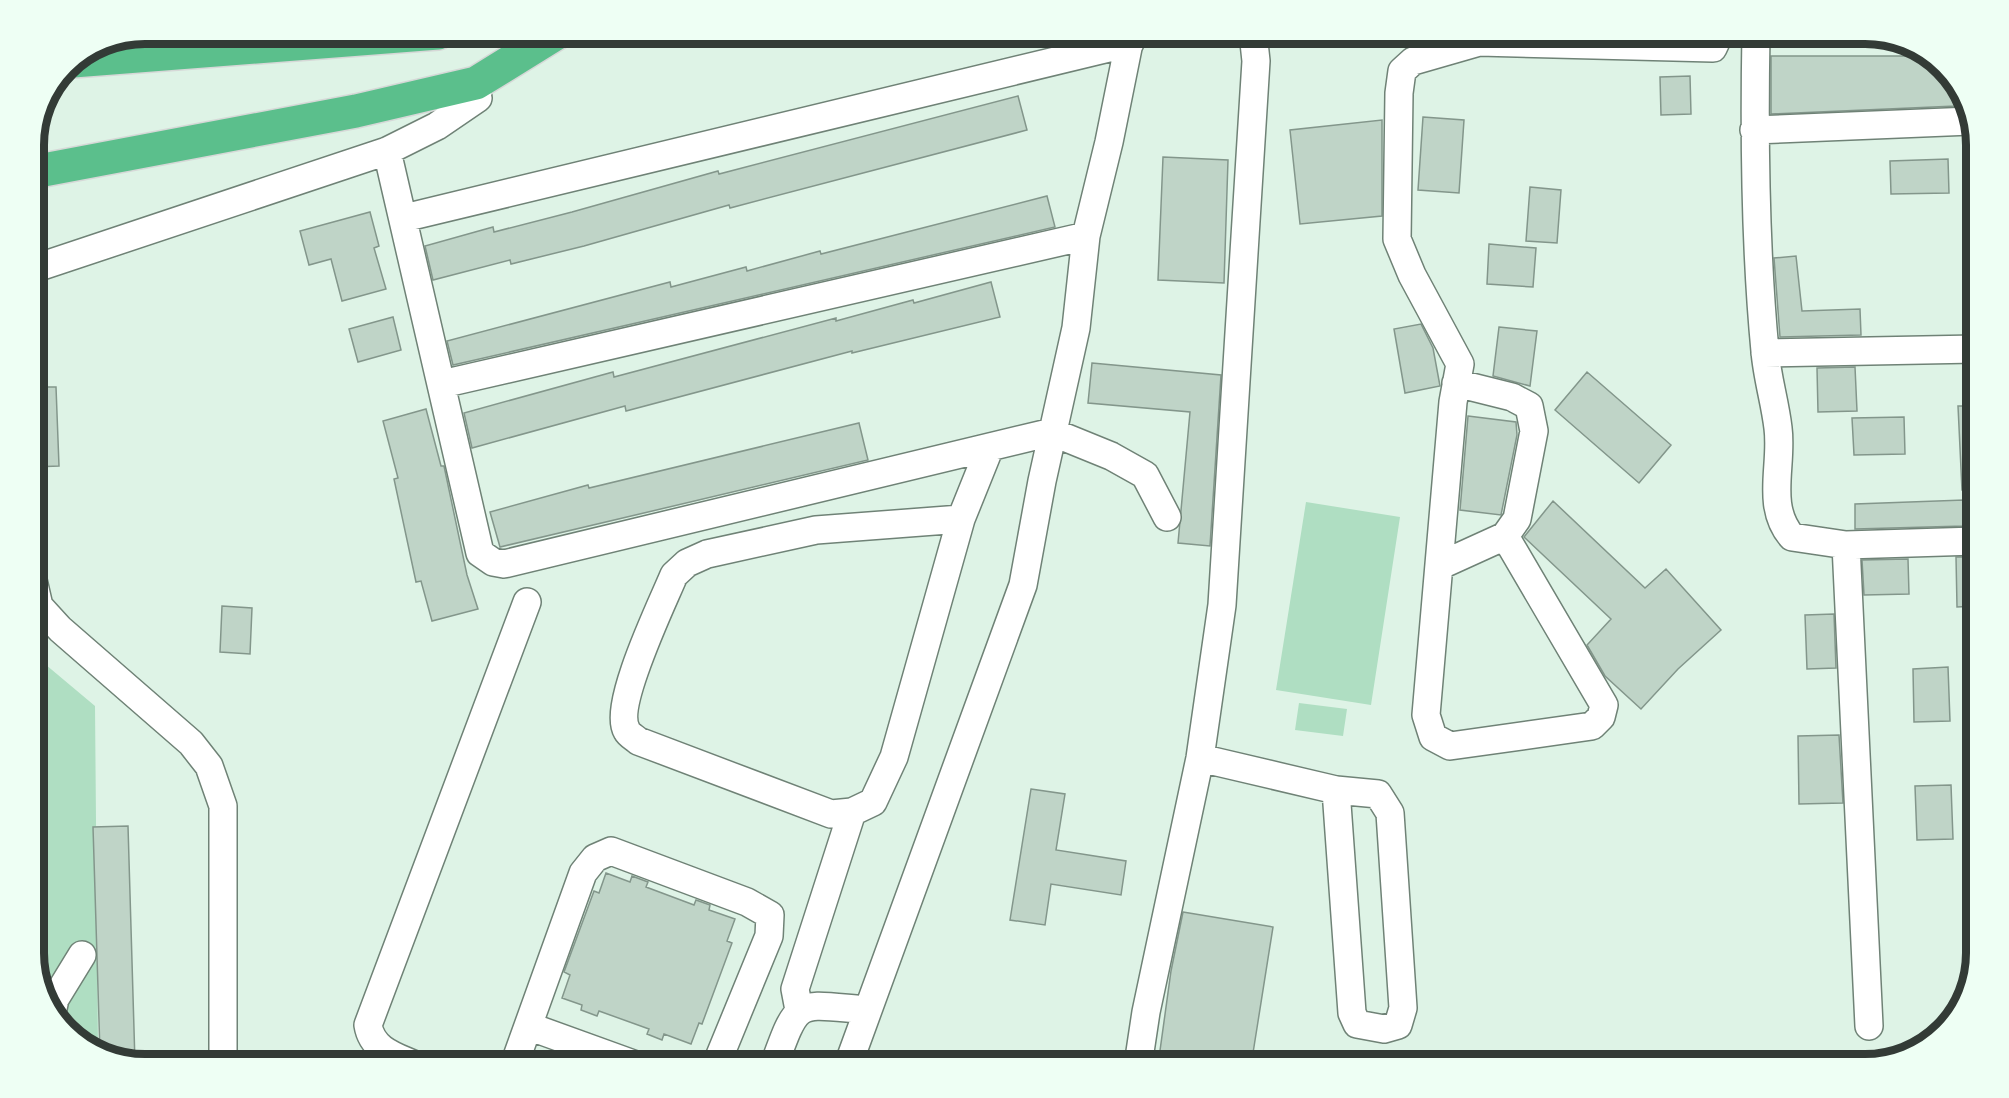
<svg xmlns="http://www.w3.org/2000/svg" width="2009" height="1098" viewBox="0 0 2009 1098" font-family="'Archivo Narrow',sans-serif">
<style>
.green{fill:#afdec2}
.building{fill:#bfd4c7;stroke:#83968b;stroke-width:1.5}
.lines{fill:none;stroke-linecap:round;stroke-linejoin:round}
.minor-casing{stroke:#6f8276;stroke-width:30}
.highway-casing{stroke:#d6d8d7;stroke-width:36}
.minor{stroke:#fff;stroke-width:27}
.highway{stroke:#5bbf8c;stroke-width:33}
.rim{fill:none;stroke:#333b36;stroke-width:8}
</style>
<rect width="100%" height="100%" fill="#def3e6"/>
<path class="green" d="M1306,502l94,15 -29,188 -95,-15z
M33,654l62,52 3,346 -9,-2 -41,-41 -15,-49z
M1299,703l48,6 -4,27 -48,-6z"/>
<path class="building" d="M1771,56h157l28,28v22l-185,8z
M1690,76l1,38 -30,1 -1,-38z
M1018,96l9,34 -297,78 -1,-3 -145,41 -73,18 -1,-4 -77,20 -8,-34 68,-19 1,5 78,-20 146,-41 1,3z
M1423,117l41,3 -5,73 -41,-3z
M1382,120v96l-82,8 -10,-94z
M1163,157l65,3 -4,123 -66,-3z
M1948,159l1,34 -58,1 -1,-33z
M1530,187l31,3 -4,53 -31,-2z
M1047,196l8,31 -602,138 -6,-24 223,-59 1,5 75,-20 1,4 73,-20 1,3z
M370,212l9,34 -5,2 12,41 -44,12 -11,-42 -22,6 -9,-34z
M1489,244l47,4 -3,39 -46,-3z
M1796,256l6,55 58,-2 1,26 -81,2 -6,-79z
M991,282l9,35 -148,36v-2l-226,60 -1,-5 -153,42 -8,-35 149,-41 1,5 222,-59v3l77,-21 1,3z
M393,317l8,33 -43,12 -9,-33z
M1421,324l12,24 7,38 -35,7 -11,-64z
M1499,327l38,4 -7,55 -37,-10z
M1092,363l129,12 -11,171 -32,-3 12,-131 -102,-9z
M1855,367l2,44 -39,1 -1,-44z
M1587,372l84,73 -32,38 -84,-73z
M33,387h23l3,79 -26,1z
M1958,406h18v83l-14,1z
M426,409l15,57h3l23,109 11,34 -46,12 -11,-40 -5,1 -22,-103 4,-1 -15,-57z
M1468,416l48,6 1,13 -16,80 -41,-5z
M1904,417l1,37 -51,1 -2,-37z
M859,423l9,37 -368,87 -10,-35 98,-27 1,3z
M1964,500v26l-109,3v-25z
M1553,501l92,87 21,-19 55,61 -43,39 -37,40 -36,-33 -18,-31 24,-26 -87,-82z
M1956,557h20v49l-19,1z
M1908,559l1,35 -45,1 -2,-35z
M222,606l30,2 -2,46 -30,-2z
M1834,614l2,54 -29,1 -2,-54z
M1948,667l2,54 -36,1 -1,-53z
M1839,735l4,68 -44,1 -1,-68z
M1951,785l2,54 -36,1 -2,-54z
M1031,789l34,5 -9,56 70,11 -5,34 -70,-11 -6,41 -35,-5z
M128,826l7,237 -35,-10 -7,-226z
M606,873l24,9 2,-6 16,6 -2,5 48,18 2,-5 14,5 -1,5 26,9 -8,22 5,2 -30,81 -3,-1 -8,21 -27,-10 -2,6 -15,-6 2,-5 -50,-18 -2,5 -16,-6 1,-5 -20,-7 8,-23 -6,-3 30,-81 5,2z
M1183,912l90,15 -20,126 -6,-1 -3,13h-86l13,-94z"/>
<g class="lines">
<g class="minor-casing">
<path id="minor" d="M1363,33h11
M1756,33c-2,106 -1,213 9,318 2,26 10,51 13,77 5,37 -13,78 14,109l54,8 130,-4
M1754,130l217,-9
M387,151l93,402 13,9 11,2 548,-132 59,24 34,19 22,42
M404,218l726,-175
M33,269l354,-118 50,-25 41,-28
M1765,353l211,-4
M1456,383l56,14 17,9 5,25 -17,88 -12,17 99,169 -3,12 -9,9 -142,20 -17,-9 -7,-22 27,-313 7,-38 -48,-89 -15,-36 2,-146 3,-22 11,-10 66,-19 234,6 7,-15
M442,384l644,-148
M961,519l-145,11 -109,24 -20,9 -13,12c-12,29 -62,131 -47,156 2,4 8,7 11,10l193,73 21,-2 21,-10 21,-45 67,-238 29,-72
M1846,545l23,481
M1439,566l66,-30
M33,580l6,26 21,23 131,114 18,23 14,40v259
M1200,758l136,32 42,4 12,19 13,195 -5,17 -14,4 -27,-5 -5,-11 -16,-223
M799,1010l-4,-21 57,-177
M52,1013l3,-14 27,-44
M528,1026l108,39
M415,1065c-20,-9 -43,-15 -47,-40l159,-423
M514,1065l69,-192 12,-15 16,-7 136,51 23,13 -1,21 -53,129
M774,1065c25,-69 22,-61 93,-55
M848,1065l175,-480 19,-104 34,-153 10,-92 23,-94 22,-109
M1138,1065l8,-53 54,-254 22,-153 34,-544 -3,-28"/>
</g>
<g class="highway-casing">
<path id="highway" d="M73,61l365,-28
M33,172l323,-61 120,-28 81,-50"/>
</g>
<use href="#minor" class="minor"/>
<use href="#highway" class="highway"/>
</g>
<path d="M0 0H2009V1098H0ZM145 44H1865A101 101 0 0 1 1966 145V953A101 101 0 0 1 1865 1054H145A101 101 0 0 1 44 953V145A101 101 0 0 1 145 44Z" fill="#eefff4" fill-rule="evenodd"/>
<path class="rim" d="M145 44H1865A101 101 0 0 1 1966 145V953A101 101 0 0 1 1865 1054H145A101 101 0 0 1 44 953V145A101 101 0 0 1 145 44Z"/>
</svg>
